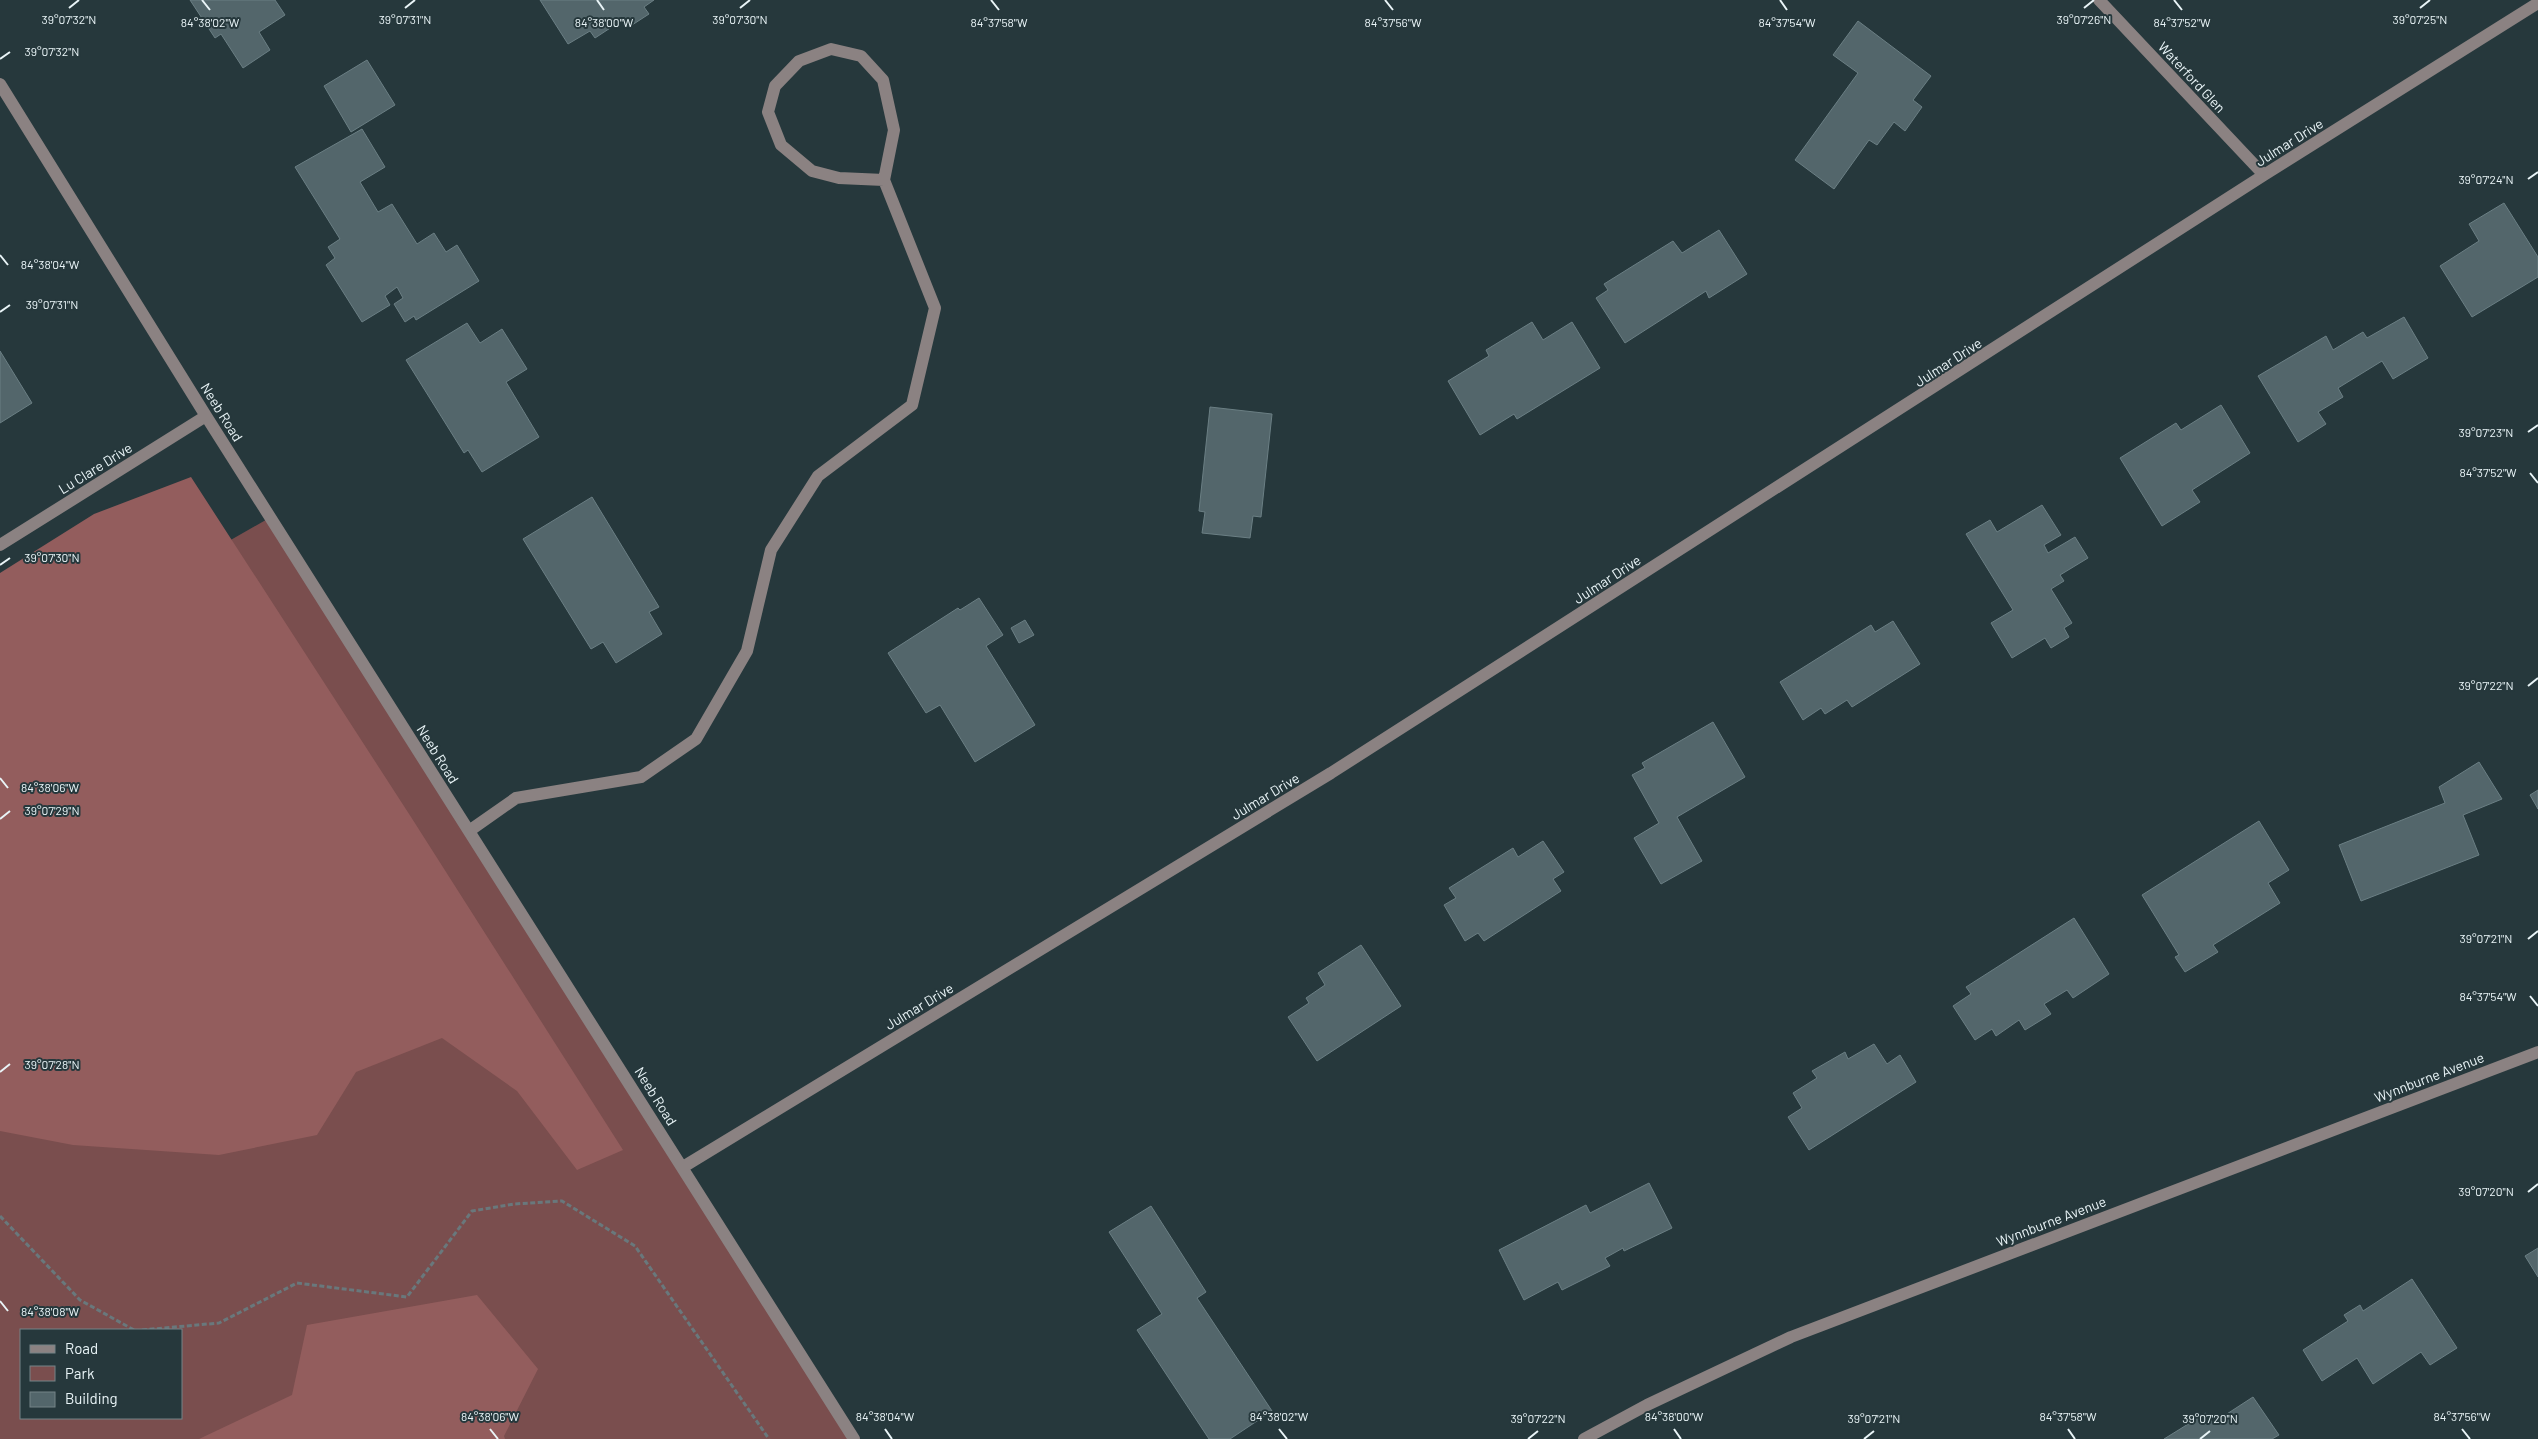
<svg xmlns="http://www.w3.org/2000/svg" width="2538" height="1439" viewBox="0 0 2538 1439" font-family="Barlow,sans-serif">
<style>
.green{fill:#7a4e4e;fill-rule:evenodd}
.forest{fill:#935d5d}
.building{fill:#53666b;stroke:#6b7f84}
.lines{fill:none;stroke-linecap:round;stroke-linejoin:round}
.path{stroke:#69787c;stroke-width:3;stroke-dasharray:5 2.5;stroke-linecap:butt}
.minor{stroke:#8b8282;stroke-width:12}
.ticks{fill:none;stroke:#e9f4f7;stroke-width:2}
.labels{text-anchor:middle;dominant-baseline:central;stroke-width:4;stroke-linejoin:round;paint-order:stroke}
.street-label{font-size:14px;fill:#e9f4f7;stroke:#26383c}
.ticks-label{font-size:12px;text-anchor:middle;fill:#e9f4f7;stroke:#26383c;stroke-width:4;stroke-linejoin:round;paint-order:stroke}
</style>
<rect width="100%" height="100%" fill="#26383c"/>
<path class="green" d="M271,517l583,922h-854v-767zM21,1330h160v88h-160z"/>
<path class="forest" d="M191,477l220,340 212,333 -46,20 -60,-79 -75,-53 -86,34 -39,63 -98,20 -146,-10 -73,-14v-558l94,-59z
M477,1295l61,74 -34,67 1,3h-306l93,-44 15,-70z"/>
<path class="building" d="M190,0h85l10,15 -26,17 11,18 -27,18 -22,-34 -6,4z
M540,0h114l-10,7 5,7 -20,13 -5,-8 -29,19 -5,-7 -22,13z
M1858,21l73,55 -18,24 9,7 -17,24 -11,-9 -17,23 -8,-5 -35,49 -39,-29 63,-87 -25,-18z
M367,60l28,45 -44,27 -27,-46z
M362,129l23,38 -25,15 18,30 14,-8 25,40 17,-11 12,19 11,-7 22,36 -63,39 -2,-4 -9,6 -11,-18 9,-6 -6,-11 -12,9 5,9 -28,17 -36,-57 9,-7 -7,-11 12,-8 -45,-72z
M2504,203l34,54v20l-66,40 -32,-51 39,-25 -10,-17z
M1719,230l28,44 -38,24 -3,-7 -81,52 -29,-45 12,-8 -4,-6 69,-43 9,12z
M2404,317l24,41 -35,21 -11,-18 -44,27 5,9 -25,15 8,12 -28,18 -40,-66 68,-40 7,14 30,-18 4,6z
M1532,322l11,18 29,-18 28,46 -83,51 -3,-5 -34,21 -32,-54 41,-25 -3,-6z
M467,323l13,20 22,-14 25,40 -21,13 33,55 -57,35 -14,-22 -4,3 -58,-93z
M0,351l32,52 -32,20z
M2221,405l29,48 -58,37 8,12 -38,24 -42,-68 56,-35 5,7z
M1210,407l62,7 -11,103 -8,-1 -3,22 -48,-5 3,-21 -6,-1z
M592,497l67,110 -10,5 13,22 -46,29 -13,-21 -12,7 -68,-110z
M2042,505l19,30 -17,10 4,8 27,-16 13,21 -28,17 4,6 -13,8 21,34 -8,5 5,9 -18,11 -6,-10 -33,20 -21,-35 22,-13 -47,-76 24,-14 7,12z
M979,598l24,37 -17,11 49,79 -60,37 -35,-57 -14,8 -38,-60 70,-45 2,2z
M1025,620l9,15 -15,8 -8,-15z
M1893,621l27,43 -68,43 -5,-7 -22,14 -4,-6 -18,12 -23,-38 91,-57 4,7z
M1713,722l32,55 -68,40 25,44 -41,23 -27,-46 25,-15 -27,-48 13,-7 -3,-5z
M2479,762l23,37 -39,16 16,40 -118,46 -22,-56 106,-42 -6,-16z
M2538,790v19l-8,-14z
M2259,821l30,49 -21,13 12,20 -67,42 5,7 -33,20 -10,-15 4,-2 -37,-60z
M1543,841l21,31 -11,7 8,12 -77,50 -6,-8 -13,8 -21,-36 12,-7 -7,-10 64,-40 5,9z
M2074,918l35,56 -36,24 -6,-8 -23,14 7,10 -26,16 -6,-10 -23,16 -4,-7 -17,11 -22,-34 18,-12 -5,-7z
M1361,945l40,61 -84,55 -29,-44 21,-14 -3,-5 19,-13 -7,-12z
M1874,1044l13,20 13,-9 16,27 -107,68 -21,-33 14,-9 -9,-15 24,-15 -5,-7 33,-19 3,7z
M1649,1183l23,45 -48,23 -1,-3 -18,10 5,8 -48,24 -4,-8 -34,18 -25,-50 87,-45 4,8z
M1151,1206l55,86 -9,6 75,113 -42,28h-21l-72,-109 25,-16 -53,-82z
M2538,1248v29l-13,-21z
M2412,1279l45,69 -27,17 -9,-13 -48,32 -16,-26 -35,23 -19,-31 45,-29 -4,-6 16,-10 3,6z
M2253,1397l26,38 -7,4h-108l42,-26 7,10z"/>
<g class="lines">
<path class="path" d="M0,1216l80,84 54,30
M142,1330l77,-7 78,-40 110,14 65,-86 42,-7 48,-3 73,45 134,193"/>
<path class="minor" d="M2099,0l165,175
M0,84l206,332 648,1023
M0,545l206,-129
M469,831l47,-33 125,-21 55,-38 51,-88 24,-101 47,-74 94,-71 23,-97 -51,-128 10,-50 -11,-50 -22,-24 -30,-7 -32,12 -24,25 -7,26 13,33 31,26 27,7 45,2
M683,1167l648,-394 933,-598 274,-172
M1584,1439l63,-34 144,-68 747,-285"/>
</g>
<path class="ticks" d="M202,0l8,10M597,0l7,10M991,0l8,10M1385,0l8,10M1780,0l7,10M2174,0l8,10M69,8l10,-8M405,8l10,-8M740,8l10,-8M2084,8l10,-8M2420,8l10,-8M0,59l10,-7M2528,179l10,-7M0,255l8,10M0,312l10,-7M2528,432l10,-7M2530,473l8,10M0,565l10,-7M2528,686l10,-8M0,778l8,10M0,819l10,-8M2528,939l10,-8M2530,996l8,10M0,1072l10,-8M2528,1192l10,-8M0,1301l8,10M490,1429l8,10M885,1429l7,10M1279,1429l8,10M1674,1429l7,10M2068,1429l7,10M2462,1429l8,10M1528,1439l10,-8M1864,1439l10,-8M2200,1439l10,-8"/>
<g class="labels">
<g class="street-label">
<text transform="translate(2192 77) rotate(47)">Waterford Glen</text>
<text transform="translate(2289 142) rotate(-32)">Julmar Drive</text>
<text transform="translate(1948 362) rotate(-33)">Julmar Drive</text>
<text transform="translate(222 412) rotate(58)">Neeb Road</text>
<text transform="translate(95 468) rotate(-32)">Lu Clare Drive</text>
<text transform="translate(1607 579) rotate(-33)">Julmar Drive</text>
<text transform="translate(438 754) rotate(58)">Neeb Road</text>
<text transform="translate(1265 796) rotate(-31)">Julmar Drive</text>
<text transform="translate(919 1006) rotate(-31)">Julmar Drive</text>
<text transform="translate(2429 1077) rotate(-21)">Wynnburne Avenue</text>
<text transform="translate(656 1096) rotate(58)">Neeb Road</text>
<text transform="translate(2051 1221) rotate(-21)">Wynnburne Avenue</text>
</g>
</g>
<g class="ticks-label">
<text x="405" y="24">39°07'31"N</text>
<text x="740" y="24">39°07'30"N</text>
<text x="69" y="24">39°07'32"N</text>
<text x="2084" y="24">39°07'26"N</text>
<text x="2420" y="24">39°07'25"N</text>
<text x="210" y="27">84°38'02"W</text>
<text x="604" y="27">84°38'00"W</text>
<text x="999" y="27">84°37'58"W</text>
<text x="1393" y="27">84°37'56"W</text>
<text x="1787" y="27">84°37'54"W</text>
<text x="2182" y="27">84°37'52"W</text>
<text x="52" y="56">39°07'32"N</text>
<text x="2486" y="184">39°07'24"N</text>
<text x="50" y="269">84°38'04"W</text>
<text x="52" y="309">39°07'31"N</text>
<text x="2486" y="437">39°07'23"N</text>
<text x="2488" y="477">84°37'52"W</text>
<text x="52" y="562">39°07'30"N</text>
<text x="2486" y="690">39°07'22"N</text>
<text x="50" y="792">84°38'06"W</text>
<text x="52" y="815">39°07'29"N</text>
<text x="2486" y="943">39°07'21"N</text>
<text x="2488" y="1001">84°37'54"W</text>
<text x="52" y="1069">39°07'28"N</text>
<text x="2486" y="1196">39°07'20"N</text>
<text x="50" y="1316">84°38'08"W</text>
<text x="490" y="1421">84°38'06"W</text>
<text x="885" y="1421">84°38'04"W</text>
<text x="1279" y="1421">84°38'02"W</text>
<text x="1674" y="1421">84°38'00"W</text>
<text x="2068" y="1421">84°37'58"W</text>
<text x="2462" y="1421">84°37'56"W</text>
<text x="1538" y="1423">39°07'22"N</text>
<text x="1874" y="1423">39°07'21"N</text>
<text x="2210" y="1423">39°07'20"N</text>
</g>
<rect x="20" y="1329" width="162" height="90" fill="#26383c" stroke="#748387"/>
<rect x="30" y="1345" width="25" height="8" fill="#8b8282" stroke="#748387"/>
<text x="65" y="1354" font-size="15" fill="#e9f4f7">Road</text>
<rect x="30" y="1366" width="25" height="15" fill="#7a4e4e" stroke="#748387"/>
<text x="65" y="1379" font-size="15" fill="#e9f4f7">Park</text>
<rect x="30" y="1392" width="25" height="15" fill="#53666b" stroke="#748387"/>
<text x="65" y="1404" font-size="15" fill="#e9f4f7">Building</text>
</svg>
